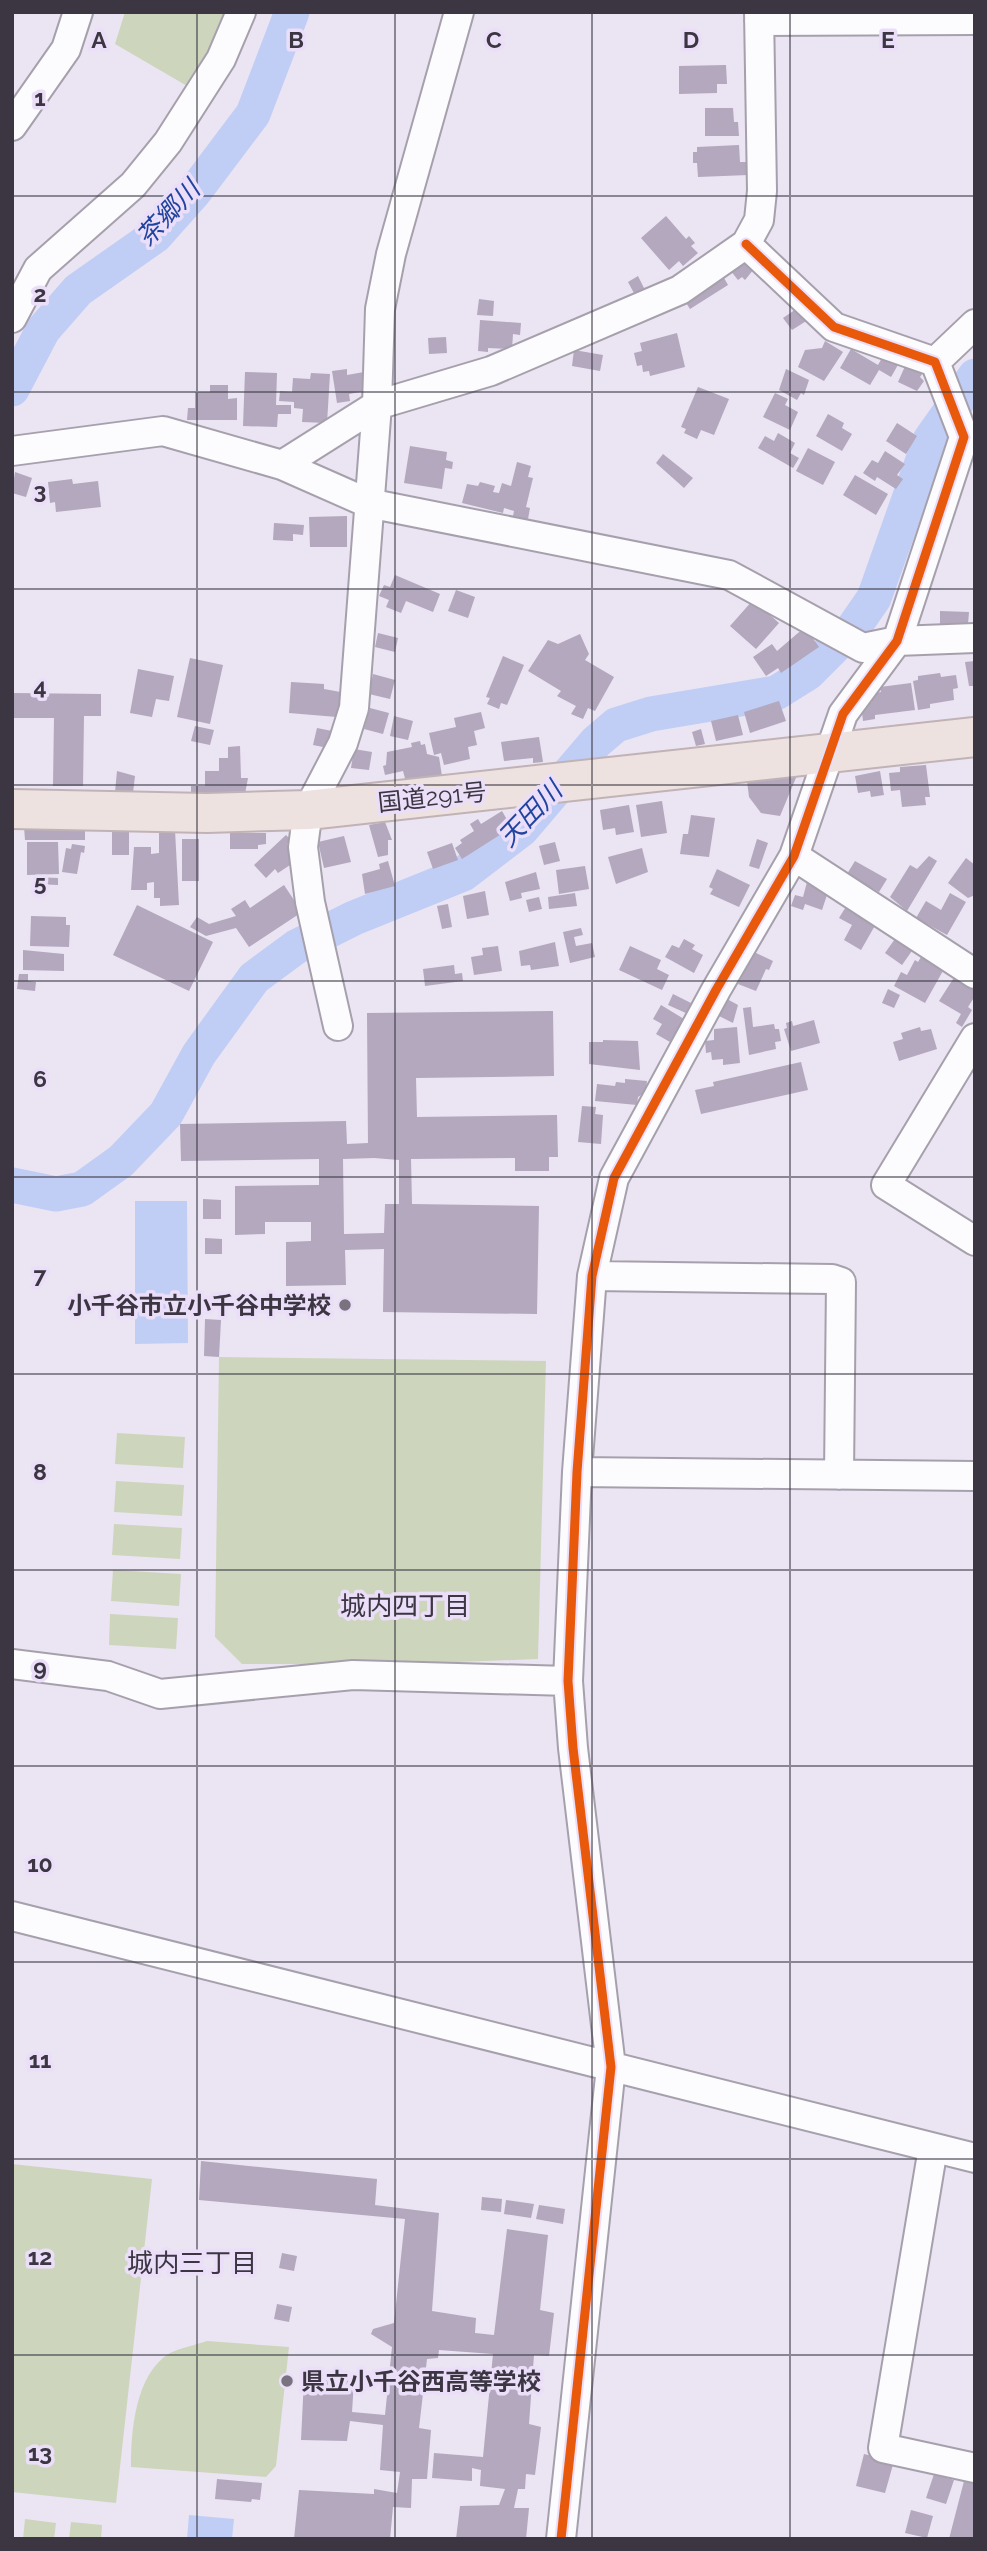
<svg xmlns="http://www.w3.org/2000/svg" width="987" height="2551" viewBox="0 0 987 2551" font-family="Raleway,'Noto Sans JP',sans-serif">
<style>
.green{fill:#cdd6bc}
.water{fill:#c0cef5}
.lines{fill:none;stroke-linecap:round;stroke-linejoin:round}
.river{stroke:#c0cef5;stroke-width:35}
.building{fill:#b3a8be;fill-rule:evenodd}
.minor-casing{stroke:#a6a0ac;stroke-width:32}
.highway-casing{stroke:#c1b3b5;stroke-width:42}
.minor{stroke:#fcfbfd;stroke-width:28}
.highway{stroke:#ede2e0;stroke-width:38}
.cycleway-casing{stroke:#ebdef9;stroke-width:13}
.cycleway{stroke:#e8590c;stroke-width:9}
.grid{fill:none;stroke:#3b3641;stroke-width:2;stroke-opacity:0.55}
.poi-dot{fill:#79737f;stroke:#ebdef9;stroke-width:2.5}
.labels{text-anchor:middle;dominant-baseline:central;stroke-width:7;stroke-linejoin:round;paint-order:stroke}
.street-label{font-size:24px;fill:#3b3641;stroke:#ebdef9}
.poi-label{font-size:24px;font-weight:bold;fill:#3b3641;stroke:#ebdef9;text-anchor:end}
.water-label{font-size:26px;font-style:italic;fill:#21449f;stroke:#ebdef9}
.neighbourhood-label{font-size:26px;fill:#3b3641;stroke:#ebdef9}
.grid-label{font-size:23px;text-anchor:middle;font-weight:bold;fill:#3b3641;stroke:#ebdef9;stroke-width:7;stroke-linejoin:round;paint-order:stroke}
</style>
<rect width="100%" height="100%" fill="#ebe4f3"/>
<path class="green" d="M125,12h108l-39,78 -79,-46z
M219,1357l327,4 -8,298 -133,5h-163l-27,-27z
M117,1433l68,4 -2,31 -68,-4z
M116,1481l68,4 -2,31 -68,-4z
M114,1524l68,4 -2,31 -68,-4z
M113,1570l68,4 -2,32 -68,-5z
M110,1614l68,4 -2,31 -67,-4z
M12,2164l140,15 -36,324 -104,-11z
M207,2341l82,6 -13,119 -10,11 -135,-10c0,-36 4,-93 39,-114 11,-5 25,-8 37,-12z
M25,2519l31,4 -2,16h-31z
M71,2522l31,3 -1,14h-32z"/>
<path class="water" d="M135,1201h52l1,142 -53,1z
M189,2515l45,4 -2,20h-45z"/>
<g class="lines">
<path class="river" d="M12,389l31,-59 35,-40 77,-54 40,-45 58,-77 39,-102
M12,1185l44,9 26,-5 39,-28 45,-47 33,-60 55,-76 42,-31 58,-29 109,-44 59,-45 74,-87 20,-17 35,-11 125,-21 32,-20 46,-46 20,-29 56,-158 45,-64"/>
</g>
<path class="building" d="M726,65l1,19h-10v9l-38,1v-28z
M705,108h28l1,14h4l1,14h-34z
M739,145l1,17h7l1,13 -50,2 -1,-14h-4v-11h4v-5z
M666,216l20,23 3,-3 6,7 -4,3 7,7 -15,13 -4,-5 -10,9 -28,-32z
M742,253l12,16 -9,11 -3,-3 -4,3 -12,-15z
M720,271l8,14 -38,24 -9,-14z
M638,276l7,14 -10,5 -7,-13z
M479,299l15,2 -1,15 -16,-1z
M802,305l9,13 -19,12 -9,-12z
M480,320l41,3 -1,12 -7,-1 -1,15 -24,-1v4l-10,-1z
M677,333l8,34 -35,9 -1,-5 -6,1 -1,-7 -5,1 -3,-13 8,-2 -2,-8z
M446,337l1,16 -18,1 -1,-16z
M825,341l18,11 -19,29 -26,-14 7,-17 17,-2z
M851,349l27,16 9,-16 15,9 -11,19 -12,-7 -9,15 -30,-17z
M574,350l29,5 -3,16 -28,-5z
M906,364l21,3 -7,10 4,4 -7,10 -19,-9z
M347,369v6l17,-3 2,19 -17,3 1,7 -13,2 -5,-32z
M786,369l23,11 -5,15 -3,-2 -4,7 -18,-10z
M245,372l32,1 -1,32h15v9h-13l-1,13 -34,-1z
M311,373l19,1 -3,49 -25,-1 1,-13 -9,-1v-6l-15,-1 1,-10 12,1 1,-14 17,1z
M210,385h18v14l9,-1v22h-50l1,-12h7v-16h15z
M698,387l31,12 -15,36 -13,-5 -4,9 -13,-6 2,-4 -5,-2z
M775,393l13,6 -3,6 13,7 -8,18 -27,-13z
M828,414l16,9 -2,5 10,6 -10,17 -26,-15z
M897,423l20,13 -11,18 -20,-13z
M778,433l17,10 -5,10 9,5 -6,10 -35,-20 7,-12 9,5z
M410,446l37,6 -1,8 7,2 -1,7 -7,-1 -3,21 -38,-6z
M808,448l27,14 -12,23 -27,-14z
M885,451l20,13 -8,11 6,4 -7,10 -19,-12 -2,4 -12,-8 9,-13 6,3z
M663,454l30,24 -9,10 -28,-25z
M517,462l14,4 -3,11 5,1 -7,29 4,1 -2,11 -15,-3 1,-5 -10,-3 -1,5 -41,-10 5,-19 11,2 2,-4 15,4 -2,6 6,1 3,-10 9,3z
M15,472l17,6 -6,19 -14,-4z
M855,475l33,19 -12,21 -33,-20z
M72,479l1,5 25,-3 3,26 -45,5 -1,-10 -5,1 -2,-21z
M347,516v31h-37l-1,-30z
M274,523l30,2 -1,10 -10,-1v7l-20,-1z
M395,575l45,19 -7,18 -27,-11 -5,12 -15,-6 3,-7 -10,-4 5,-11 6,2z
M456,590l19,7 -7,21 -20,-7z
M753,600l26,23 -23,26 -26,-23z
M940,611l29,1 -1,12 -28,3z
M805,627l14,20 -38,26 -3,-5 -12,8 -13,-19 19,-13 5,7z
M378,633l20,5 -3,14 -20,-5z
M580,634l9,20 -4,6 29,17 -19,34 -7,-3 -5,11 -12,-5 5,-8 -19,-10 4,-5 -33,-20 20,-31 10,4z
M503,656l21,9 -17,40 -6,-2 -2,6 -12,-5 3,-6 -4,-1z
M190,658l33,7 -13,59 -33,-7z
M975,661v25h-6l-4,-24z
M138,669l36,7 -5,25 -13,-2 -4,18 -22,-4z
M940,673l1,4 15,-2 2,13 -5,1 1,11 -24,4v4l-12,2 -5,-29 5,-1v-4z
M373,674l22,6 -5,19 -21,-5z
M291,682l33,2v5l22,4 -2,21 -7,-1v4l-48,-4z
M911,683l4,27 -40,5v4l-12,2 -2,-17 11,-2 -2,-8 11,-2 -1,-5z
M12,693l89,1v22h-17l-1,70h-30l1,-68h-42z
M779,701l7,20 -36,12 -6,-21z
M370,708l19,5 -6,21 -19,-5z
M481,712l4,16 -11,3 3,14 -9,2 2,12 -26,6 -3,-12 -7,2 -5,-22 27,-6 -2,-9z
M738,715l5,20 -27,6 -5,-20z
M394,716l19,5 -5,19 -18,-4z
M195,726l19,4 -4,15 -19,-4z
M317,728l15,3 -4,17 -15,-3z
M701,729l4,15 -9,2 -4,-14z
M539,737l4,25 -10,1v-5l-29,3 -3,-19z
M420,741l1,4 4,-1 2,10 12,3 3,19 -36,6 -3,-11 -18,4 -2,-9 3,-1 1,-13 25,-5 -1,-4z
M240,746l1,32h7l-3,16 -54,-1v-7h14v-15h14v-13h9v-11z
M354,749l18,3 -3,18 -18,-2z
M926,765l4,32h-5l1,8 -24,2 -2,-17 -9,1 -2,-18 11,-1v-5z
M117,771l18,5 -2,17 -18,-1z
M880,771l4,24 -13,2 -1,-6 -12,2 -3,-17z
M798,773l-18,43 -19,-3 -12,-16 -2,-16z
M662,801l5,32 -26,4 -5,-32z
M629,805l5,27 -18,3 -1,-7 -12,2 -3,-20z
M502,811l7,12 -6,3 3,5 -44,28 -7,-11 7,-5 -2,-3 14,-9 -4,-7 8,-5 3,5z
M691,815l24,3 -6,39 -29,-3 3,-20h5z
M385,822l7,18h-4v15l-10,2 -9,-32z
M24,827h61v13h-60z
M159,830h16l4,75 -19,1v-8h-6v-16l-7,1v7h-16l3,-43h17v7l8,-1z
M112,831h17v24h-17z
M230,833h36v11l-8,1v4h-28z
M286,835l5,5 -4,4 8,8 1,9 -18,12 -3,-4 -9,9 -12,-13z
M344,836l7,26 -27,6 -6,-26z
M182,839h17v42h-17z
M757,839l11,4 -9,26 -10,-3z
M27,842h31l1,32 -32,1z
M555,842l5,19 -16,4 -5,-19z
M452,843l6,17 -25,9 -6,-17z
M72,844l13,2 -1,7 -3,-1 -4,22 -15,-2 4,-24 5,1z
M642,848l6,24 -32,12 -8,-27z
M929,856l8,5 -30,50 -17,-14 20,-32 7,4z
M966,858l9,7v30l-7,3 -20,-15z
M388,861l7,25 -30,8 -3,-20 18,-5 -1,-5z
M855,861l32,18 -8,13 -32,-18z
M585,866l4,23 -30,5 -3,-24z
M717,869l33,16 -11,22 -29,-13 3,-5 -4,-2z
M536,872l4,17 -19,4 1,5 -12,3 -5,-19z
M35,877l23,1v7l-24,-1z
M807,882l21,10 -6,18 -17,-6 -2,6 -12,-4 4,-11 8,2z
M284,885l18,27 -53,35 -13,-19 -30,8 -16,-9 7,-10 12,7 27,-8 -5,-7 14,-9 5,8z
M485,891l4,24 -22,4 -4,-23z
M575,893l2,13 -28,3 -1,-12z
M950,893l16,9 -19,33 -31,-17 10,-17 15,9z
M539,897l3,12 -13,3 -3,-12z
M448,904l4,23 -10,2 -5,-23z
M137,905l76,37 -24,49 -76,-36z
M847,905l30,17 -16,28 -17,-10 8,-15 -13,-7z
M31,916l35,1v8h4l-1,22 -39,-1z
M581,928l2,7 -9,2 2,9 16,-3 3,14 -25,6 -7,-31z
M897,936l17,12 -12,17 -17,-12z
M684,939l11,6 -3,4 11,6 -9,18 -29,-16 7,-12 7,3z
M555,942l4,24 -28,4 -1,-5 -9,1 -2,-15z
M498,946l4,25 -28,4 -3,-18 12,-2 -1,-7z
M630,946l31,14 -4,9 12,6 -7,15 -43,-20z
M23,950l41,4v17l-41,-1z
M754,952l19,9 -4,9 -3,-1 -10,22 -18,-7z
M921,957l23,12 -19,34 -31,-17 7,-14 6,3 8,-15 3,2z
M454,965l1,9 7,-1 1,8 -38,5 -2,-17z
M19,974h9v7l8,1 -1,9 -18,-2z
M955,976l20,12v8l-7,11 4,3 -10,17 -6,-4 5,-9 -22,-13z
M888,989l12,6 -6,13 -12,-5z
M673,994l20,10 -5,10 -20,-9z
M727,999l11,6 -5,18 -14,-7z
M661,1005l23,14 -14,23 -14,-8 6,-10 -9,-5z
M751,1007l2,20 21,-3 1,5h4l2,12 -6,1 1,7 -27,6 -6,-47z
M553,1011l1,65 -138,2 1,39 140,-2 1,42h-9v14h-34v-13l-104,1 1,45 127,2 -2,108 -154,-2 1,-63 -39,1 1,35 -60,1v-44l25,-1v-19h-46v12l-30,1v-49l84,-1v-26l-138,2 -1,-37 166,-3 1,23 21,-1 -1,-130zM374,1158l25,2v44h-14l-1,29 -40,1 -1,-75z
M814,1020l6,23 -29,8 -7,-22 3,-1 -1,-5 6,-2 1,5z
M737,1027l3,36 -17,2v-6l-11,1 -1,-8 -5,1 -1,-12 9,-1v-11z
M920,1027l1,4 10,-2 6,20 -38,12 -6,-19 10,-3 -2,-6z
M603,1040l35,1 2,29 -51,-6v-22h14z
M801,1062l7,28 -107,24 -6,-24 19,-4 -1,-4z
M625,1079l22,2 -1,11 -8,5 -1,8 -42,-4 2,-17 18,2 1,-4 9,1z
M582,1106l14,1 -1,7 8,1 -2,29 -23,-2z
M203,1199l18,1v19h-18z
M205,1238l17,1v15h-17z
M205,1319l16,1 -2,37 -15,-1z
M201,2161l176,18 -2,26 64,8 -7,98 44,7 -1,15 19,2 13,-106 41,6 -8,75 14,3 -5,43 -15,-1 -5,69 12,3 -6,48 -9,-1 -1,15h-7l-4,19h15l-3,31h-70l4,-33 39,-1 6,-16 -25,-3 1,-16 -9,-2v13l-40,-3 2,-25 49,4 10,-103 -54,-4 -1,8 -11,1 -8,69 12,2 -4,49h-15l-1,29 -18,-1 -3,32h-96l5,-49 75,4v-5l23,4 3,-21 -20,-2 3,-45 -33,-4 -3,20 -46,-1 3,-61 50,2 -2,31 33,3 7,-68 -21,-13 2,-5 21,-6 11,-104 -206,-19z
M482,2197l20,2 -1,13 -20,-2z
M506,2200l28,4 -3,14 -27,-4z
M539,2205l26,4 -2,15 -27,-5z
M282,2253l15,3 -3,15 -15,-3z
M277,2304l15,3 -3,15 -15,-3z
M864,2454l30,7 -9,32 -29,-7z
M934,2474l20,6 -8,24 -20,-6z
M217,2479l45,4 -2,17 -8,-1 -1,3 -36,-3z
M964,2481l11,2v56h-26z
M911,2510l22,6 -6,22 -22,-5z"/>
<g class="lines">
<g class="minor-casing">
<path id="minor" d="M759,21l216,-1
M12,126l54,-77 12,-37
M12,318l26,-49 95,-84 35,-43 53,-83 20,-47
M935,362l40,-38
M12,451l151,-20 119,34 86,38 361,72 134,73 34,-7 78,-3
M282,465l95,-60 114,-34 189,-81 66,-46 13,-24 3,-29 -3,-179
M794,856l181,118
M338,1026l-28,-124 -7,-55 5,-37 35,-67 11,-35 23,-303 3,-96 11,-55 68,-242
M975,1038l-89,147 89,56
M592,1276l240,3 9,3 -2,193
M577,1472l398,4
M12,1664l96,12 52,18 193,-19 215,6
M12,1916l963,242
M933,2148l-50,300 92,20
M561,2539l50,-472 -38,-319 -5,-67 9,-209 15,-196 22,-98 102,-188 78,-134 49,-142 54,-73 67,-204 -29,-75 -101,-35 -88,-83"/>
</g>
<g class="highway-casing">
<path id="highway" d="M12,809l195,4 101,-3 667,-73"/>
</g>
<use href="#minor" class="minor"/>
<use href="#highway" class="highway"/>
<g class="cycleway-casing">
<path id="cycleway" d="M561,2539l50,-472 -38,-319 -5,-67 9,-209 15,-196 22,-98 102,-188 78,-134 49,-142 54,-73 67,-204 -29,-75 -101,-35 -88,-83"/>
</g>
<use href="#cycleway" class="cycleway"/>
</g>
<path class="grid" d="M197,12v2527M395,12v2527M592,12v2527M790,12v2527M12,196h963M12,392h963M12,589h963M12,785h963M12,981h963M12,1177h963M12,1374h963M12,1570h963M12,1766h963M12,1962h963M12,2159h963M12,2355h963"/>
<g class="poi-dot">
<circle cx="345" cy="1305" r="7"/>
<circle cx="287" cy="2381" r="7"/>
</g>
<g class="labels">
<g class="street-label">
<text transform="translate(432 797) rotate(-6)">国道291号</text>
</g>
<g class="poi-label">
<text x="331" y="1305">小千谷市立小千谷中学校</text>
<text x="301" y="2381" text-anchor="start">県立小千谷西高等学校</text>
</g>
<g class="water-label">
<text transform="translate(168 213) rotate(-47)">茶郷川</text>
<text transform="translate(530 814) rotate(-46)">天田川</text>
</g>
<g class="neighbourhood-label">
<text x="405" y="1606">城内四丁目</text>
<text x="192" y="2263">城内三丁目</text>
</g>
</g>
<g class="grid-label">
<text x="99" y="48">A</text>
<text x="296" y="48">B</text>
<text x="494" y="48">C</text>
<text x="691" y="48">D</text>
<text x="888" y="48">E</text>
<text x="40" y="106">1</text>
<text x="40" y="302">2</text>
<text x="40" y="499">3</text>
<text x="40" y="695">4</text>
<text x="40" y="891">5</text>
<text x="40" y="1087">6</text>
<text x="40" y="1283">7</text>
<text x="40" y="1480">8</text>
<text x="40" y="1676">9</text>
<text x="40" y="1872">10</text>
<text x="40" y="2068">11</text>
<text x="40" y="2265">12</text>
<text x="40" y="2461">13</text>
</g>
<rect width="987" height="2551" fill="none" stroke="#3b3641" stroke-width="28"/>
</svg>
